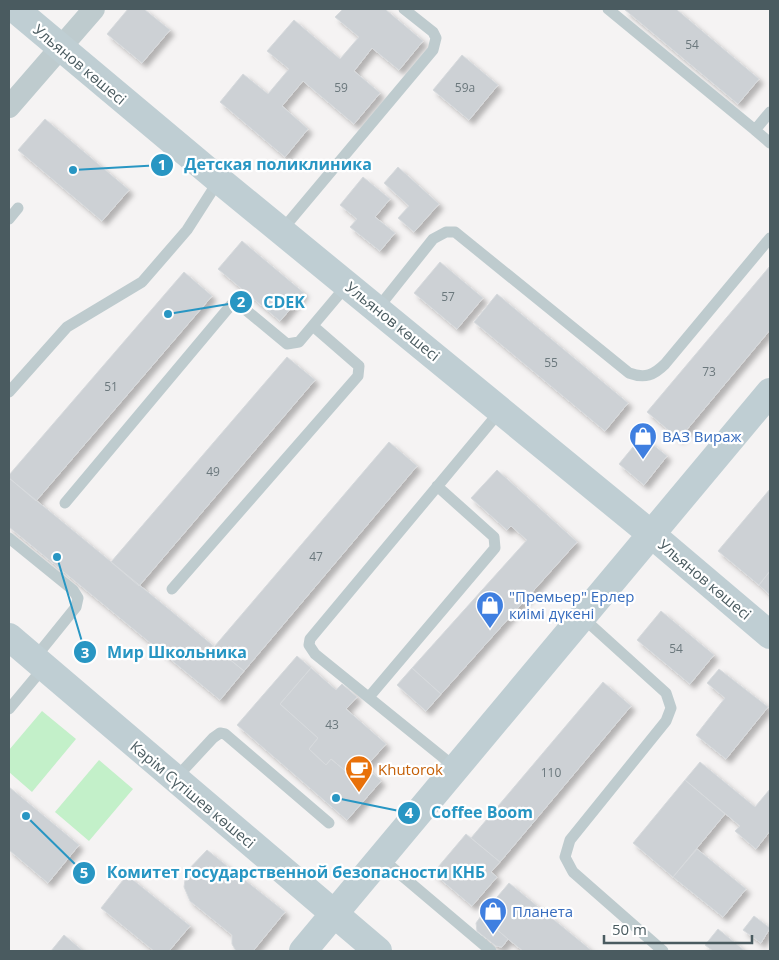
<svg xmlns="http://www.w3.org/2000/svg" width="779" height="960" viewBox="0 0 779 960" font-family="'Open Sans',sans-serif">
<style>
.green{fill:#c3f0c9}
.building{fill:#cdd1d5;stroke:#d7dadd;filter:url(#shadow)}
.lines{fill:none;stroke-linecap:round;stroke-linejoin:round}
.lane{stroke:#becbce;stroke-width:11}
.street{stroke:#becbce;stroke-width:22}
.secondary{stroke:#bfced3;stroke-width:28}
.labels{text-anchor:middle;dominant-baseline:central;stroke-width:4.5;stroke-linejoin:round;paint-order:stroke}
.number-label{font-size:12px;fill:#6b787d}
.street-label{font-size:15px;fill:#4a5b60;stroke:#fff}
.shop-label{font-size:15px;fill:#366cbe;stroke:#fff;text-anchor:start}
.food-label{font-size:15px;fill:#c56008;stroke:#fff;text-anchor:start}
.leader{fill:none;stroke:#2896c3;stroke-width:2}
.callout-dot{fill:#2896c3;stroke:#fff;stroke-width:2}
.mark-label{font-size:15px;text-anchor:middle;font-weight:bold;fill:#fff}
.callout-label{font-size:16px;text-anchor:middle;font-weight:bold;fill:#2896c3;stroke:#fff;stroke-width:4.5;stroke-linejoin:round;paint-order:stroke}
</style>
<defs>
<filter id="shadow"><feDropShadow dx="4.5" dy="4.5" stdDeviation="2.5" flood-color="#0004"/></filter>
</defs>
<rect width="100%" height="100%" fill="#f5f3f3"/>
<path class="green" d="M42,711l34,28 -44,53 -23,-20v-22z
M99,760l34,29 -44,52 -34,-29z"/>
<path class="building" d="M128,9h16l26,21 -28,33 -35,-29z
M343,9h42l38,32 -24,29 -27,-22 -18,23 26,22 -26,31 -51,-43 -21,25 26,23 -23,28 -65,-55 23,-28 25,20 21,-25 -22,-18 27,-31 46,39 19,-22 -24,-20z
M624,9h52l83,70 -21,25z
M462,55l36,30 -29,35 -36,-30z
M45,119l84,71 -27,31 -84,-71z
M398,167l41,37 -25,28 -16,-14 11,-12 -25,-23z
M363,177l27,22 -15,18 20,16 -15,18 -30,-24 7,-8 -17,-14z
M242,241l62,52 -24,28 -62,-52z
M440,262l43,36 -26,31 -43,-36z
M770,266v64l-91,109 -32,-27z
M184,272l28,24 -176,205 -27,-23v-3z
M497,294l131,109 -23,28 -131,-109z
M287,357l28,23 -176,206 -28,-24z
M642,436l25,20 -23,29 -25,-21z
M389,442l28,24 -173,205 -30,-24z
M497,470l80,72 -136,152 -29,-26 115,-128 -16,-14 -4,4 -36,-32z
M9,478l235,193 -24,29 -211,-173z
M770,489v82l-11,14 -41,-34z
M770,571v24l-11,-10z
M661,611l53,44 -24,29 -53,-44z
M297,656l14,12 -31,36 38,34 -9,11 17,16 5,-6 24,20 11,-12 15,14 -34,39 -110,-95z
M311,668l25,22 6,-6 15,13 -11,12 40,35 -31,35 -24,-20 -5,6 -17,-16 9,-11 -38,-34z
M412,668l29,26 -15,17 -29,-26z
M719,669l49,38 -42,52 -30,-24 29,-37 -18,-15z
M603,682l28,24 -131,156 -29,-24z
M700,762l55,45 15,-18v42l-14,18 -21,-18 5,-5 -55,-46z
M685,780l40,34 -52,63 -40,-34z
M9,787l70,58 -31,38 -39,-33z
M466,834l34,28 -9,10 6,5 -25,29 -39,-33z
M697,849l49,40 -23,28 -50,-40z
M207,850l78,62 -32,39h-17l-4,-7v-9l-42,-34 -6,-14 2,-15z
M127,875l63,51 -21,25h-15l-53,-43z
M509,883l83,68h-69l-15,-12 -27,-23z
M481,916l27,23 -6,8 -6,-1 -19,-15 -1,-8z
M754,916l16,12 -9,15 -18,-13z
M718,929l27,22h-32l-8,-6z
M64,935l19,16h-32z"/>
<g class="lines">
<path class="lane" d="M608,9l147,121 15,-18
M755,130l15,13
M9,219l9,-11
M282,230l151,-180 3,-12 -3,-6 -29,-23
M378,308l55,-69 13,-7h9l174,141c16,6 25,2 36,-9l105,-126
M9,392l58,-65 75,-45 45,-52 32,-50
M65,503l166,-198 10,1 46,38 12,-2 48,-57
M9,538l64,52 5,8 -2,9 -42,52
M172,589l186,-213 1,-10 -46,-40
M582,617l84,76 5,15 -5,13 -96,119 -5,17 8,15 90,79
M369,697l126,-149 -1,-11 -57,-51
M9,709l35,-42
M456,768l-141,-114 -6,-9 1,-6 191,-229
M175,779l38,-41 7,-5 5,1 104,89
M381,858l110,93"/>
<path class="street" d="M9,107l85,-98"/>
<path class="secondary" d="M15,9l204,171 432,354 119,101
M9,637l369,314
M303,951l467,-559"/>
</g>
<defs>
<g id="shop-pin" transform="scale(1.4375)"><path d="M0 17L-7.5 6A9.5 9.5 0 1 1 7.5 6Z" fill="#3f7fe0" stroke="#fff"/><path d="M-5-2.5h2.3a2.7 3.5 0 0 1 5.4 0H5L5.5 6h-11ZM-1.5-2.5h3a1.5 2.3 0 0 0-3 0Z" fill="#fff"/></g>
<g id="cafe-pin" transform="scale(1.4375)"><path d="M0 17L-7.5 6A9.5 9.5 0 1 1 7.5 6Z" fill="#e8710a" stroke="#fff"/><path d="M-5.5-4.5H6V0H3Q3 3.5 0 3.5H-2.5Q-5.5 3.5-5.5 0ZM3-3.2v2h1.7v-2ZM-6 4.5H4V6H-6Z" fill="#fff"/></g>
</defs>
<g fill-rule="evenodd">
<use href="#shop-pin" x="643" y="436"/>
<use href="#shop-pin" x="490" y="605"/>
<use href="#cafe-pin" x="359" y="769"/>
<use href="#shop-pin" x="493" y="911"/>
</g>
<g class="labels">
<g class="number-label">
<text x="692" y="44">54</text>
<text x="341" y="87">59</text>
<text x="465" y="87">59а</text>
<text x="448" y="296">57</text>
<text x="551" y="362">55</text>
<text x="709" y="371">73</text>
<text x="111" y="386">51</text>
<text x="213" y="471">49</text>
<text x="316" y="556">47</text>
<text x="676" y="648">54</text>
<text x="332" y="724">43</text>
<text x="551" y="772">110</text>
</g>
<g class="street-label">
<text transform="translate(80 64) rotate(40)">Ульянов көшесі</text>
<text transform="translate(393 321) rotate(39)">Ульянов көшесі</text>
<text transform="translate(705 579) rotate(40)">Ульянов көшесі</text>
<text transform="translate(193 794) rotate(40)">Кәрім Сүтішев көшесі</text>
</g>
<g class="shop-label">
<text x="662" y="436">ВАЗ Вираж</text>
<text x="509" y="596">"Премьер" Ерлер<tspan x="509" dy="17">киімі дүкені</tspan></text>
<text x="512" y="911">Планета</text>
</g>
<g class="food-label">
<text x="378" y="769">Khutorok</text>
</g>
</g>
<path class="leader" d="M73 170L162 165M168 314L241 302M57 557L85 652M336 798L409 813M26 816L84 873"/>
<g class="callout-dot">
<circle cx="73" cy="170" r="5"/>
<circle cx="168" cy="314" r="5"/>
<circle cx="57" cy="557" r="5"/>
<circle cx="336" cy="798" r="5"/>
<circle cx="26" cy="816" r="5"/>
<circle cx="162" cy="165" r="12"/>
<circle cx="241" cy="302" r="12"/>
<circle cx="85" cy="652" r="12"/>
<circle cx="409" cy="813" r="12"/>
<circle cx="84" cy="873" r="12"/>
</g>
<g class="mark-label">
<text x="162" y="170">1</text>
<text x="241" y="307">2</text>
<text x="85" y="658">3</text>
<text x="409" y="818">4</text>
<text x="84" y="878">5</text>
</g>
<g class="callout-label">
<text x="278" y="170">Детская поликлиника</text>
<text x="284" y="308">CDEK</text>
<text x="177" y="658">Мир Школьника</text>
<text x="482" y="818">Coffee Boom</text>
<text x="296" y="878">Комитет государственной безопасности КНБ</text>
</g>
<rect width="779" height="960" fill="none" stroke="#4a5b60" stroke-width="20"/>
<path d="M604 935v8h148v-8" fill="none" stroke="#4a5b60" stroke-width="2.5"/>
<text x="612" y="935" font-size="15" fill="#4a5b60" stroke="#ffffff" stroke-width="4" paint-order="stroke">50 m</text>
</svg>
